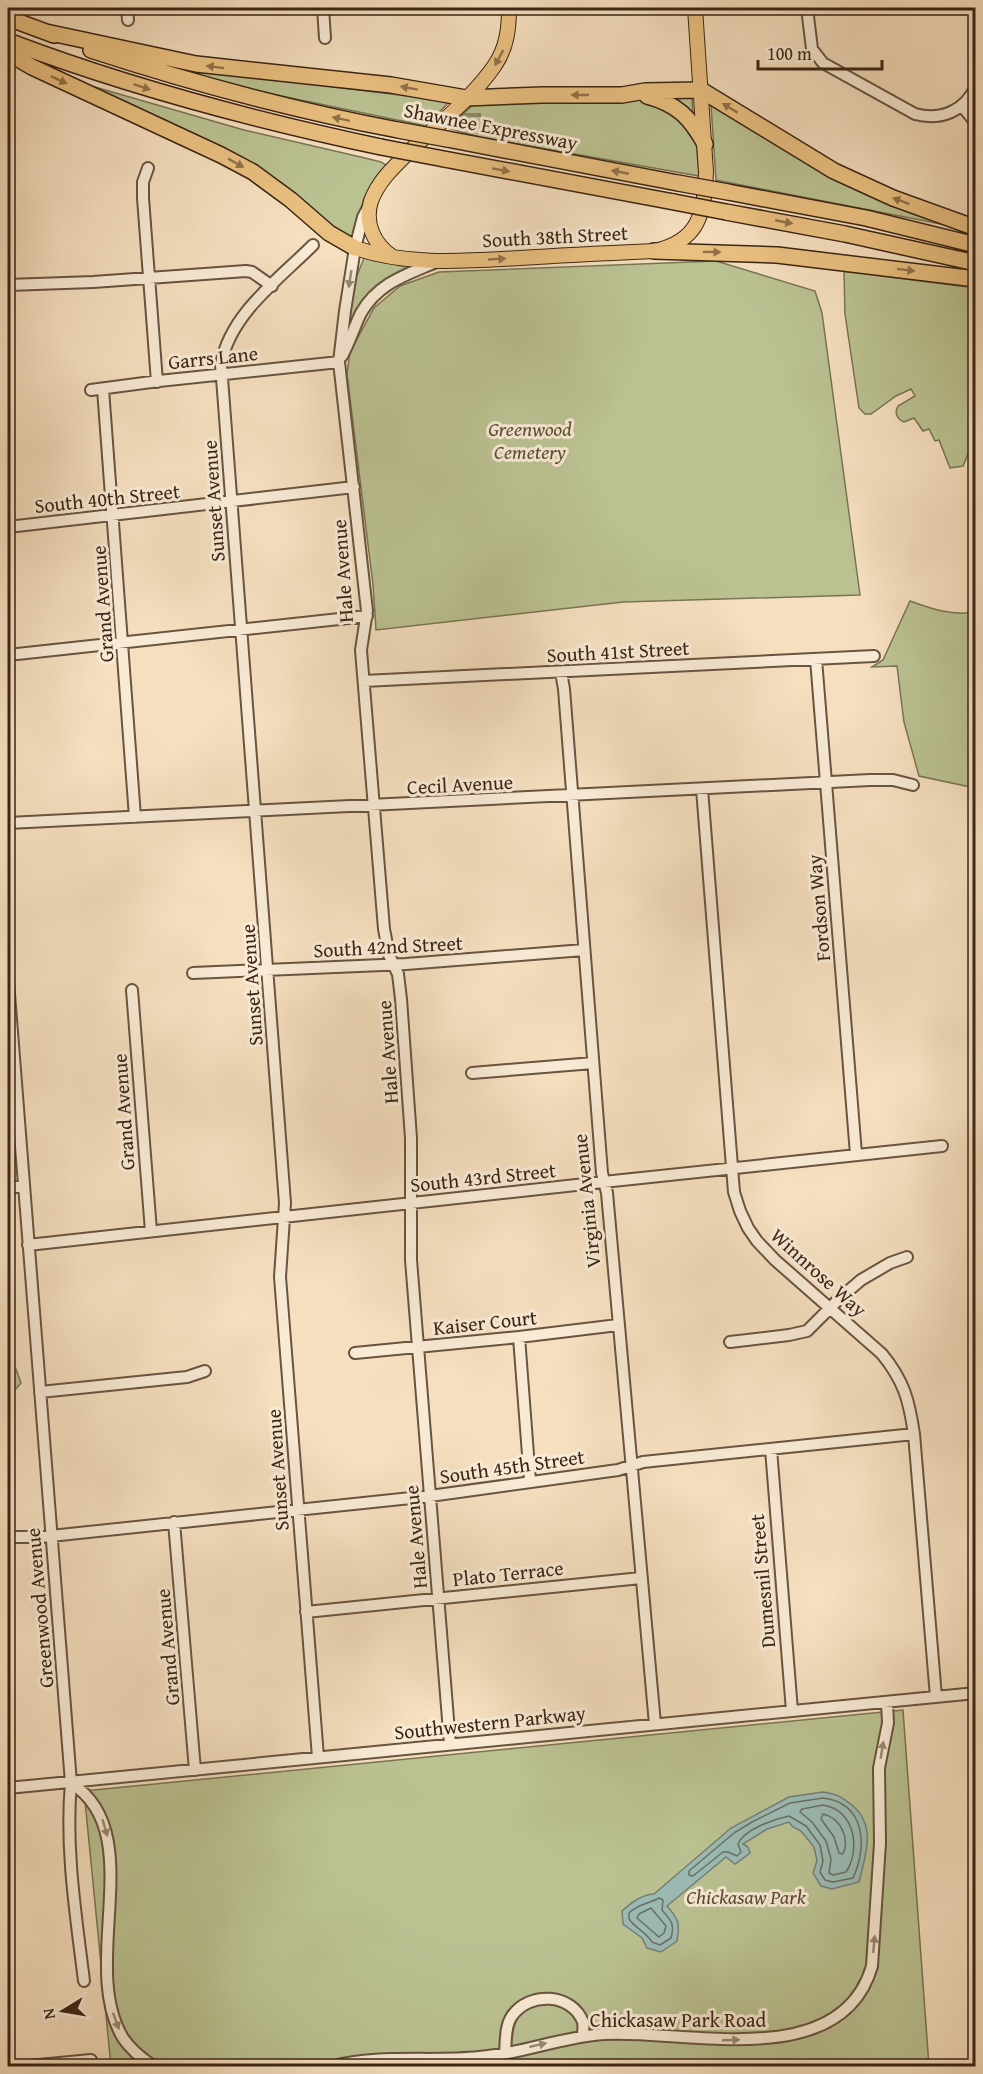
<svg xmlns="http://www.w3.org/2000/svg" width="983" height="2074" viewBox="0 0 983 2074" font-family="'Gentium Book Plus',serif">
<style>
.green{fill:#bbc292;stroke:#7a7453;stroke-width:1.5}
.water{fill:#9cbcb5;stroke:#758075;stroke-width:1.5}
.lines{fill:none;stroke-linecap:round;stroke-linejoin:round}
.shore{stroke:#6b7064;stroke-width:1.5}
.minor-casing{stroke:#69543f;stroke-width:14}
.major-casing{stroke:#3a2514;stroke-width:16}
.highway-casing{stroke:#3a2514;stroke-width:18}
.minor{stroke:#f8ead5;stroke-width:10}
.major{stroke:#eac080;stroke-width:14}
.highway{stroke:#eac080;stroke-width:15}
.highway-bridge-casing{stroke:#3a2514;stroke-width:18;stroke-linecap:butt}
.highway-bridge{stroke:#eac080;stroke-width:15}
.oneway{fill:#92724a}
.oneway2{fill:#998874}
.labels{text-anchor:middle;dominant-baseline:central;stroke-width:6;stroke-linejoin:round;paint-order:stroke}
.street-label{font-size:20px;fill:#3a2514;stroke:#f8ead5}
.park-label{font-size:20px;font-style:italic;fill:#5a4c34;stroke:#f8ead5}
</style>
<rect width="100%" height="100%" fill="#f5dfbf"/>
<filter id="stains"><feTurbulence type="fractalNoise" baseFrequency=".00333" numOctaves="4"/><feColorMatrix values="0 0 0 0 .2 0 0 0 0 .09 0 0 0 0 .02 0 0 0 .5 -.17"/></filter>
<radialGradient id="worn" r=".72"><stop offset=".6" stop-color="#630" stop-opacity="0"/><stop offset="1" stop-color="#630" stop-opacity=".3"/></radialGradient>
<path class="green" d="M181,68l267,33v2l-22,23 -178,-37 -67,-19z
M67,79l177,51 121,28 16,4 5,3 -22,33 -11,42 -44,-29z
M660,94l32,2 1,21z
M648,100l22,7 26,34 3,35 -220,-39 -28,-8 14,-13h15v-2h-16l-14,14 -1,-1 24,-22z
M711,105l245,122 -240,-47z
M364,258l46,10 -18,8 -46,63 8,-56z
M716,261l99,30 7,22 38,282 -237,7 -247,28 -3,-45 -26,-211 3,-22 24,-44 26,-22 39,-14z
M844,271l131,17v149l-12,29 -13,2 -11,-28 -4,1 -6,-12 -6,2 -9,-13 -10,4c-7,-3 -10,-9 -6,-16l17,-10 -4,-7 -15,7 -25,18h-6l-6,-6 -14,-94z
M910,601c22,8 42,15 65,11v176l-56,-12 -15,-54 -7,-56 -25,1 11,-7z
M8,1358l8,11 5,14 -8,9h-3l-2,-2z
M903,1710l26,356h-818l-27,-275z"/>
<path class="water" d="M823,1792c15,2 18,5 30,14 24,21 12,50 6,76l-27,7 -11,-3 -8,-13 4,-12 -3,-14 -13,-16 -8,-4 -4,-5 -22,7 -24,15 5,3 2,6 -15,11 -9,-7 -59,49c12,14 13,17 10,35l-16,11 -14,-4 -5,-10 -19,-14 -1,-13c10,-9 19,-16 32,-17l77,-66 58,-31z"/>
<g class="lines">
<path class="shore" d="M823,1798c42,5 45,48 30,80l-20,4 -8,-2 -5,-8 3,-11 -3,-16 -14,-19 -17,-10c-14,3 -45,13 -51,28l3,8 -4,4 -9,-4h-5l-30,24 -4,-1v-4l45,-38 18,-11 38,-19z
M823,1805c32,5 38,44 23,67l-13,3 -4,-2 2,-14 -5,-18 -14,-19 -12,-10 2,-3z
M823,1814c18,4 27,25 20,40l-4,-1 -5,-16 -13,-18z
M659,1898l4,2 -1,10c9,10 13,14 9,28l-11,7 -8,-3c-7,-11 -16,-13 -23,-23v-6c9,-9 19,-9 30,-15z
M651,1908l15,18 -2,7 -5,4 -22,-19 2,-4z"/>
<g class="minor-casing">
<path id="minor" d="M127,8l1,12
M323,8l2,30
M807,8l5,41 11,14 92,51c26,7 50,-3 61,-28
M975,8l1,4
M962,106l14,17
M148,168l-5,14v16l14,184
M368,208l-5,9 -8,31 -10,63 -6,51 28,249 -6,39 23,279 5,26 9,19 3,25 10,139v122l39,484
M313,245c-34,34 -84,70 -92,120l64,838 -5,74 38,480
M8,285l85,-3 153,-11 6,1 20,14
M342,356c8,-14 12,-29 19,-43 17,-30 45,-38 75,-51
M103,389l32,428
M91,390l68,-9 180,-19
M8,527l346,-40
M8,655l359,-39
M816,659l40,495
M561,672l3,17 38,484 5,20 48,531
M364,681l510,-25
M702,789l32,403 6,19 8,17 9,13 18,19 107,94c22,27 27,46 32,80l22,263
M8,823l862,-43h23l20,5
M193,973l213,-9 178,-14
M8,981l63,802c-6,65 5,133 13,198
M132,990l19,241
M472,1073l121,-10
M8,1187h16
M28,1245l566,-62 348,-37
M519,1337l11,144
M730,1342l59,-7 18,-4 33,-33 21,-18 29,-17 17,-6
M355,1353l164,-16 99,-12
M40,1392l147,-15 18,-6
M771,1449l21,262
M174,1522l21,248
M8,1537h33l389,-41 188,-26 25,-8 271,-28
M306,1612l335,-34
M71,1783c79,50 7,181 52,255 8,12 18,20 30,28
M8,1788l968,-95
M505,2053c1,-12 0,-27 7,-37 17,-25 60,-23 71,6 1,4 0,10 0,14
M28,2066l63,-6
M334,2066c42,-12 100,-4 145,-9 42,-3 82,-20 125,-23 81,-5 237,40 268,-68l8,-123 -1,-75 9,-45 -1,-21"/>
</g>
<g class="major-casing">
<path id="major" d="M355,248c54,18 109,13 165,10 45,-3 89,-5 134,-7 46,-10 50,-38 52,-79l-11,-164
M393,257c-19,-12 -29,-34 -22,-56 8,-22 27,-38 43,-54 28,-26 60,-51 81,-82 12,-18 14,-37 14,-57"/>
</g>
<g class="highway-casing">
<path id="highway" d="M8,18l46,17
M46,32l150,32 195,21 75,13 76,-3h80l23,-4 56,-1 133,81 59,27 83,30
M8,41c121,46 246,79 373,106
M91,50c101,33 202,60 307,80
M8,53l24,14 189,88 32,17 38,28 38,33 26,15
M647,96c30,8 43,21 58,48
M447,139l231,44
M444,159l230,43
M728,192l138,26 110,27
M726,212l119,22 131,29
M654,251l123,4 199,24"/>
</g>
<use href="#minor" class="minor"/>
<use href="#major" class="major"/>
<use href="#highway" class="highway"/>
<g class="highway-bridge-casing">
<path id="highway-bridge" d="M398,130l49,9
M381,147l63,12
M678,183l50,9
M674,202l52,10"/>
</g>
<use href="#highway-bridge" class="highway-bridge"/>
</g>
<defs><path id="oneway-solid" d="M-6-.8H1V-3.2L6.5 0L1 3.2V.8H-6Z" transform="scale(1.5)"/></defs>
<g class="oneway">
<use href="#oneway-solid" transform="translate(499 58) rotate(118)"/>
<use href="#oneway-solid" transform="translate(215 67) rotate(-173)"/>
<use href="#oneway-solid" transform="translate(59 80) rotate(25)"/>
<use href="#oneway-solid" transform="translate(142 87) rotate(18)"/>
<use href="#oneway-solid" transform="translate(409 88) rotate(-170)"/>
<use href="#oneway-solid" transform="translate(580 95) rotate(180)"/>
<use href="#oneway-solid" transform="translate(730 108) rotate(-149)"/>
<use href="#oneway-solid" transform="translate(341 119) rotate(-168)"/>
<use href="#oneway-solid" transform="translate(236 163) rotate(29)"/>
<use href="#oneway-solid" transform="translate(501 170) rotate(10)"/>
<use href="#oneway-solid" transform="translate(620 172) rotate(-169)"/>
<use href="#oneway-solid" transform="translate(901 201) rotate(-159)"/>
<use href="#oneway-solid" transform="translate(784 222) rotate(11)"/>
<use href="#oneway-solid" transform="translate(712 252) rotate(1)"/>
<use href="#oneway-solid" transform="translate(497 259) rotate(-3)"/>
<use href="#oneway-solid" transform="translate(906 270) rotate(7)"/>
</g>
<g class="oneway2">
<use href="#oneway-solid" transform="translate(350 279) rotate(99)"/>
<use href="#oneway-solid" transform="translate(882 1750) rotate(-81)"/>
<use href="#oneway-solid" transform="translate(105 1828) rotate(74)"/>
<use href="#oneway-solid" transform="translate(874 1944) rotate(-85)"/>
<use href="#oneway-solid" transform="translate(116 2021) rotate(70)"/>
<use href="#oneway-solid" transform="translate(731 2040) rotate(-2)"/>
<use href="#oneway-solid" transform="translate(538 2045) rotate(-13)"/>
</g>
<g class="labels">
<g class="street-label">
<text transform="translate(491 126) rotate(11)">Shawnee Expressway</text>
<text transform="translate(555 236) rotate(-3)">South 38th Street</text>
<text transform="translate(213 357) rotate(-6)">Garrs Lane</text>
<text transform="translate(107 498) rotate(-6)">South 40th Street</text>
<text transform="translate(213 501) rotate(-94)">Sunset Avenue</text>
<text transform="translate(342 571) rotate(-94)">Hale Avenue</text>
<text transform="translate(102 604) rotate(-94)">Grand Avenue</text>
<text transform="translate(618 651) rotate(-3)">South 41st Street</text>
<text transform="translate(460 784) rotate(-3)">Cecil Avenue</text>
<text transform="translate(818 908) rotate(-95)">Fordson Way</text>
<text transform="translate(388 946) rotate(-3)">South 42nd Street</text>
<text transform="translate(251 985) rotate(-94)">Sunset Avenue</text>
<text transform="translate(387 1052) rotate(-94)">Hale Avenue</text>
<text transform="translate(123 1112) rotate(-94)">Grand Avenue</text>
<text transform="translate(483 1177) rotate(-6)">South 43rd Street</text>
<text transform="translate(586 1201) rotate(-96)">Virginia Avenue</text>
<text transform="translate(819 1272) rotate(42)">Winnrose Way</text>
<text transform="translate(485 1322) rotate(-6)">Kaiser Court</text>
<text transform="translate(512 1466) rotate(-8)">South 45th Street</text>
<text transform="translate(277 1470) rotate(-94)">Sunset Avenue</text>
<text transform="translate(415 1537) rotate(-95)">Hale Avenue</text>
<text transform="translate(508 1573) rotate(-6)">Plato Terrace</text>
<text transform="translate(762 1581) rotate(-95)">Dumesnil Street</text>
<text transform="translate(39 1608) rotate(-95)">Greenwood Avenue</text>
<text transform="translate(167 1647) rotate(-95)">Grand Avenue</text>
<text transform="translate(490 1722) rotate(-6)">Southwestern Parkway</text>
<text x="678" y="2019">Chickasaw Park Road</text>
</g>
<g class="park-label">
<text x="530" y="428">Greenwood<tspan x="530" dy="23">Cemetery</tspan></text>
<text x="746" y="1896">Chickasaw Park</text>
</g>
</g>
<rect width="983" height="2074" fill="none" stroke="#f5dfbf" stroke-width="30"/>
<rect x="9" y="9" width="965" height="2056" fill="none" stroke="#3a2514" stroke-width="3"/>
<rect x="15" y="15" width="953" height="2044" fill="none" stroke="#3a2514" stroke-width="1.5"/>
<g transform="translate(63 2011) rotate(259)" stroke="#f8ead5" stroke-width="4.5" paint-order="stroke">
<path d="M0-4.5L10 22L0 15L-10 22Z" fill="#3a2514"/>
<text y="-9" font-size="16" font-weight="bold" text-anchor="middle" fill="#3a2514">N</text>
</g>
<path d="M758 60v9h124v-9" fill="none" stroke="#3a2514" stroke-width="3"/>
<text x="767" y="60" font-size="18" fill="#3a2514" stroke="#f8ead5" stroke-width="4.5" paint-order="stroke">100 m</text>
<rect width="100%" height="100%" filter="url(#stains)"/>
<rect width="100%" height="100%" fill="url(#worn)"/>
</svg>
